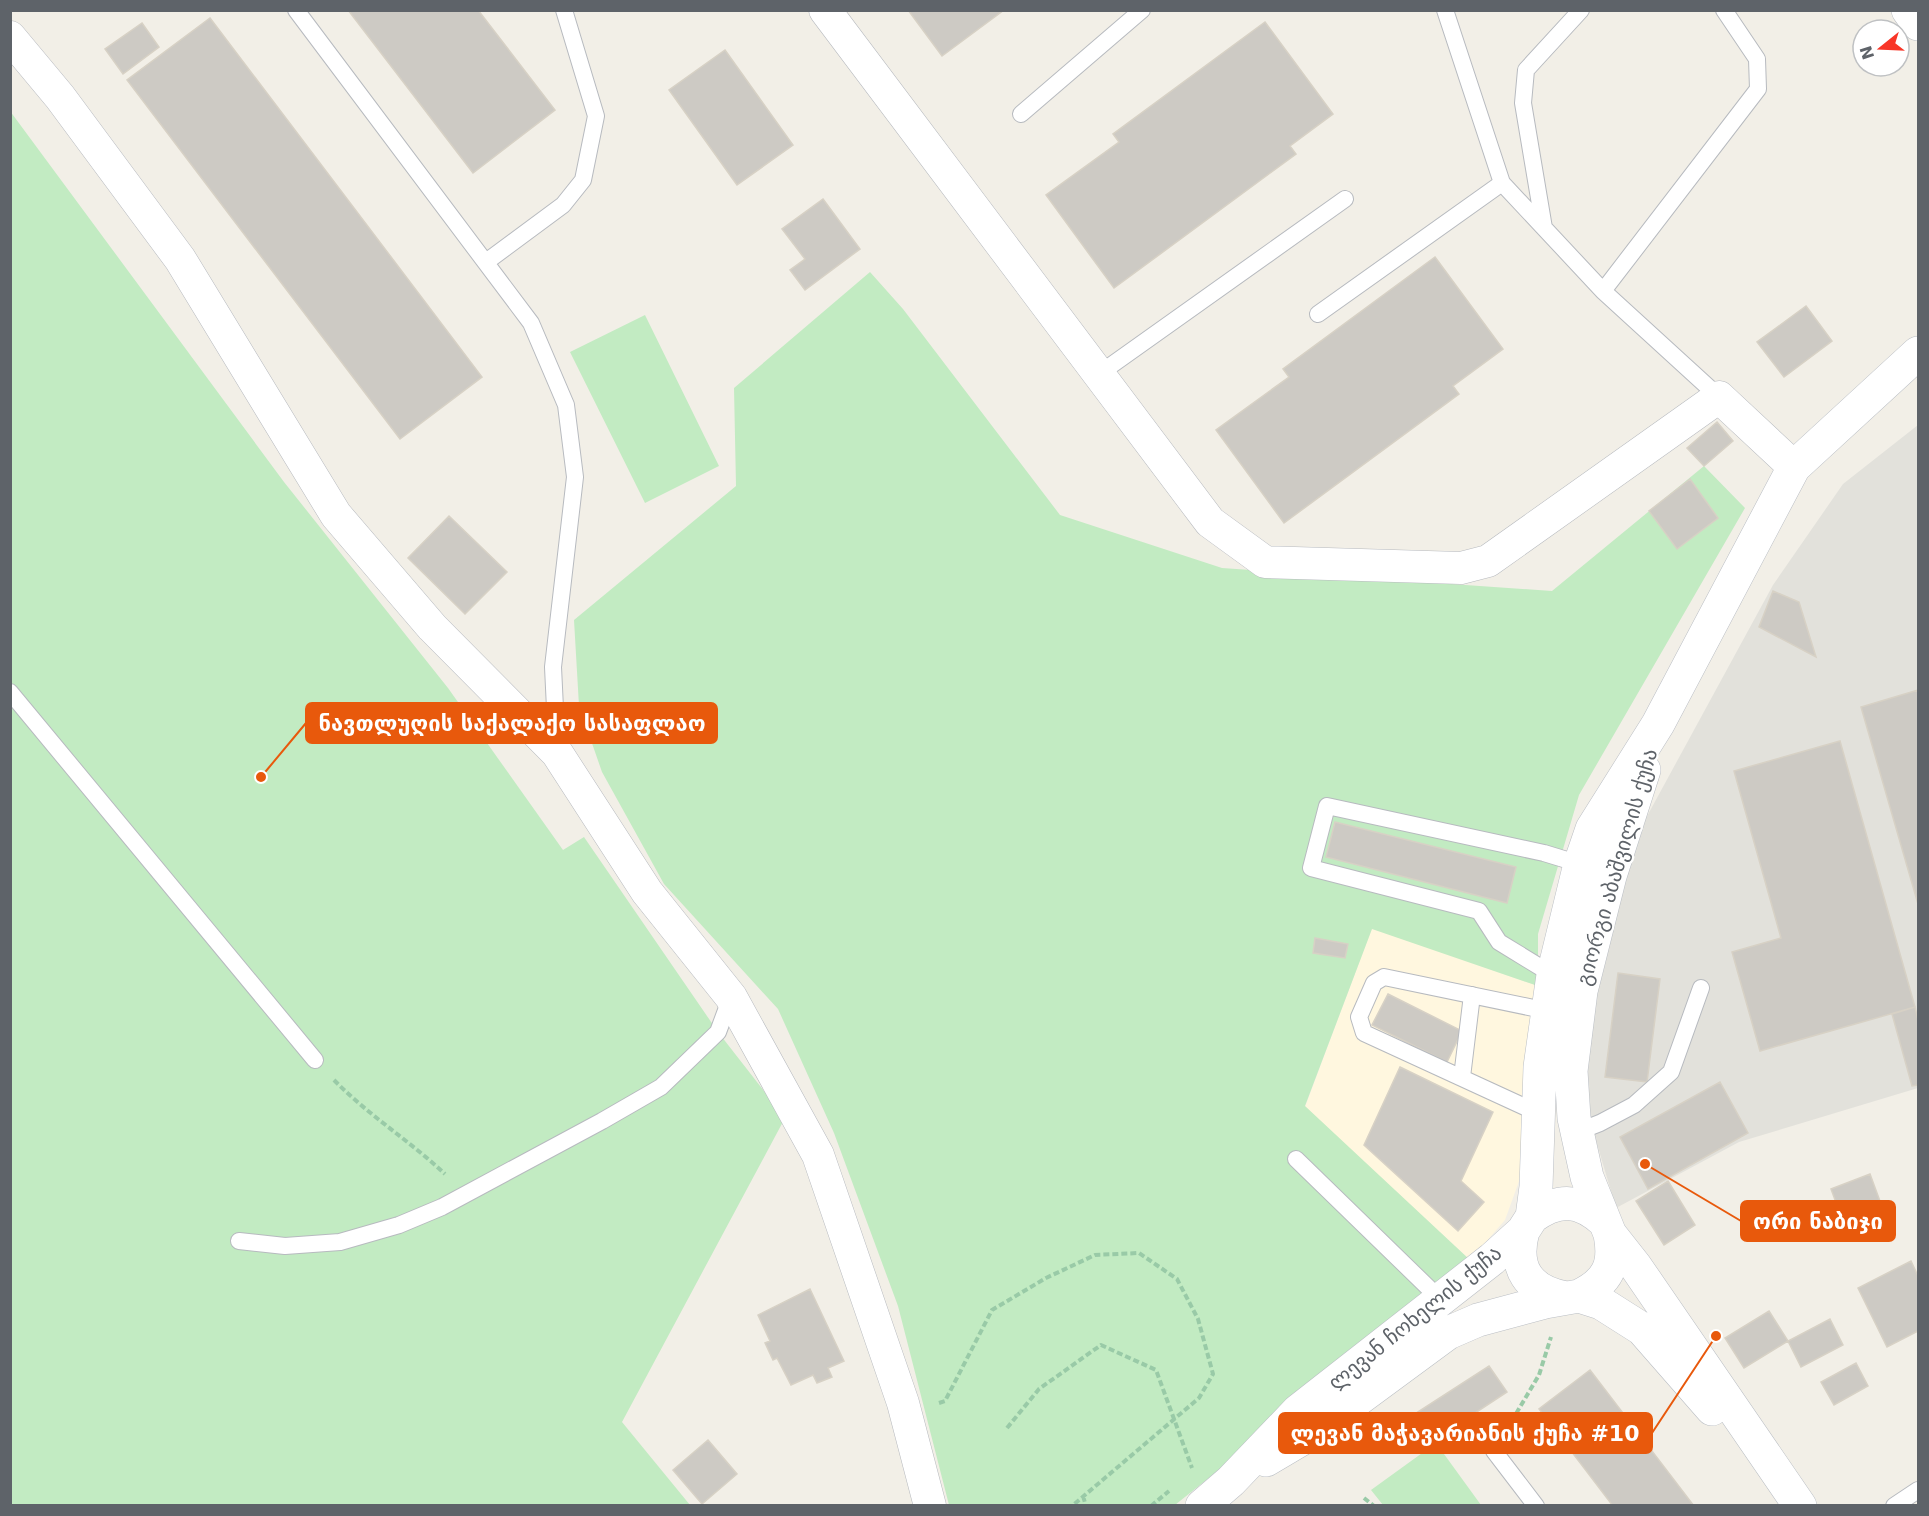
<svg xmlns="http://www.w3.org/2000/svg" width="1929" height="1516" viewBox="0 0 1929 1516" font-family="'DejaVu Sans','Noto Sans Georgian',sans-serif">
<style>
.commercial{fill:#fff7df}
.industrial{fill:#e2e1db}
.green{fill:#c2ebc2}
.building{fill:#cdcac4;stroke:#d7d1c5;stroke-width:1.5}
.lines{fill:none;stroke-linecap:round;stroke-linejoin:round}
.lane-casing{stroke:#b7babf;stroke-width:18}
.street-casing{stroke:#b7babf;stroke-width:33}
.secondary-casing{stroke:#babec4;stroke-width:34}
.path{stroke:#99caa7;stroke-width:4;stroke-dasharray:6 3;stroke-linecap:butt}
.lane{stroke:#fff;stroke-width:16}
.street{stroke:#fff;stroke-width:32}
.secondary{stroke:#fff;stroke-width:33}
.labels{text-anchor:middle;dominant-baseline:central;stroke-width:4.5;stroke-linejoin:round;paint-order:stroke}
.street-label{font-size:21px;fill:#5e6369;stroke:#fff}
.leader{fill:none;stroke:#e8590c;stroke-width:2}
.callout-dot{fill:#e8590c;stroke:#fff;stroke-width:2}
.callout{fill:#e8590c;stroke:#e8590c;stroke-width:2}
.callout-label{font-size:22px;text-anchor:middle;font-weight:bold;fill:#fff}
</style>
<rect width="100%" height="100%" fill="#f2efe7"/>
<path class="commercial" d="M1372,928l166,58 -16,187 -17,47 -35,40 -165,-153z"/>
<path class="industrial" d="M1918,425v663l-179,54 -123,66 -37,-125 36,-208 158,-290 70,-101z"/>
<path class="green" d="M10,111l274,371 164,206 115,162 21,-13 134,195 67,86 -163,304 68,83h-679z
M870,272l33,37 157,206 162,53 330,23 152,-125 41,42 -166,287 -41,139v52l-166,-57 -67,177 165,154 -144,124 -151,121h-226l-51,-199 -64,-173 -56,-124 -114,-125 -62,-112 -23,-66 -5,-86 162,-134 -2,-98z
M645,315l74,151 -74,37 -75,-151z
M1436,1443l45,62h-98l-12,-15z"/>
<path class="building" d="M348,10h130l77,100 -82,63z
M908,10h96l-62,46z
M210,18l272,359 -82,62 -273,-359z
M1265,22l68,92 -43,32 6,8 -182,134 -68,-93 73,-53 -6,-8z
M142,23l17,24 -36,27 -18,-25z
M725,50l68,95 -56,40 -68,-95z
M823,199l37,50 -55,41 -15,-20 15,-11 -23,-30z
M1435,257l68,92 -50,37 6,8 -175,129 -68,-93 73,-53 -6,-8z
M1806,306l26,35 -48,36 -27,-35z
M1717,422l16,19 -29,25 -17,-18z
M1690,479l28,39 -41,31 -28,-38z
M449,516l58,56 -42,42 -57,-56z
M1773,591l26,11 17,55 -57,-30z
M1918,690v214l-57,-197z
M1840,741l75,266 -155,44 -28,-99 49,-14 -47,-167z
M1335,822l181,45 -9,36 -181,-46z
M1315,938l33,6 -3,14 -32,-5z
M1618,973l42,6 -13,103 -42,-5z
M1388,994l74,37 -15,31 -75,-37z
M1915,1007l3,13v65l-6,1 -20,-72z
M1400,1067l93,45 -32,69 23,21 -26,29 -94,-86z
M1720,1082l28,51 -100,56 -28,-52z
M1870,1174l14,38 -39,15 -14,-38z
M1668,1181l27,44 -31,20 -28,-44z
M1911,1261l7,15v55l-31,16 -29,-59z
M810,1289l34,72 -16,7 4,9 -15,6 -4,-8 -22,10 -14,-27 -4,2 -8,-17 5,-2 -12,-26z
M1769,1311l19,30 -44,27 -19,-30z
M1830,1319l13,26 -42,22 -13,-26z
M1856,1363l12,23 -34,19 -13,-23z
M1489,1366l18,26 -82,54 -18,-27z
M1590,1370l104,136h-81l-74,-97z
M708,1440l29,34 -35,30 -29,-34z"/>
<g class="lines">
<g class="lane-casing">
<path id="lane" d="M296,10l235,313 35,82 9,72 -22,190 4,83
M1445,10l57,173 101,108 116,106
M1021,114l121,-104
M1544,228l-21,-125 3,-33 55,-60
M486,262l77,-57 20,-25 13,-64 -32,-106
M1603,291l155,-202 -1,-30 -33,-49
M1318,314l184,-131
M1099,374l246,-175
M10,692l305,368
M1553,975l-54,-33 -20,-31 -168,-43 16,-62 217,47 36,11
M1462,1077l10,-82
M1538,1113l-174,-80 -5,-16 15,-34 10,-6 164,34
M1577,1132l23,-9 34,-18 37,-33 30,-84
M1296,1159l145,141
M239,1241l46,5 55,-4 59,-17 43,-18 160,-86 59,-34 57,-55 13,-35
M1494,1451l42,55
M1894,1506l24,-16"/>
</g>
<g class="street-casing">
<path id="street" d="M825,10l385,512 55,40 196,6 27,-7 231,-164 75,70
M10,37l50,60 120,162 156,256 96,112 125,126 90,139 84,105 87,158 85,248 27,103"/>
</g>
<g class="secondary-casing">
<path id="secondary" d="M1908,10l10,14
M1644,770l-34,106 -29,115 -10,80 3,47 13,59 23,57 26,33 164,239
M1532,1217c27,-19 47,-18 72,4
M1523,1231c-10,37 5,60 43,67
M1579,1296c29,-14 37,-31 31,-62
M1266,1460l49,-29 133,-98 30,-13 67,-18 34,-6 22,7 41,26 70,80
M1202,1506l29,-25 67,-70 194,-152 31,-28 9,-14 4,-30 4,-120 13,-92 27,-111 12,-35 66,-105 136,-257 124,-114"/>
</g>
<path class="path" d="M334,1080c34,35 76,61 111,94
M939,1403l6,-2 47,-91 54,-32 49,-23 44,-2 38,26 21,40 15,55 -14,24 -127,108
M1007,1428l32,-39 62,-44 55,25 36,98
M1507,1429l32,-54 12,-38
M1083,1496l3,10
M1364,1498l10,8
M1151,1506l18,-15"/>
<use href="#lane" class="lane"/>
<use href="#street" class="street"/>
<use href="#secondary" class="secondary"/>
</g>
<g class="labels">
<g class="street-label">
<text transform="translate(1617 867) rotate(-74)">გიორგი აბაშვილის ქუჩა</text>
<text transform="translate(1415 1318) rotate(-39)">ლევან ჩოხელის ქუჩა</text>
</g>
</g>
<path class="leader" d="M261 777L306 723M1645 1164L1741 1221M1716 1336L1652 1433"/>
<g class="callout-dot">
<circle cx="261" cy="777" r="6"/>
<circle cx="1645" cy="1164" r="6"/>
<circle cx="1716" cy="1336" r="6"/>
</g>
<g class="callout">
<rect x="306" y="703" width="411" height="40" rx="6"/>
<rect x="1741" y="1201" width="154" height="40" rx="6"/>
<rect x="1279" y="1413" width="373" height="40" rx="6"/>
</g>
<g class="callout-label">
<text x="512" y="731">ნავთლუღის საქალაქო სასაფლაო</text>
<text x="1818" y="1229">ორი ნაბიჯი</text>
<text x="1465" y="1441">ლევან მაჭავარიანის ქუჩა #10</text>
</g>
<rect width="1929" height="1516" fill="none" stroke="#5e6369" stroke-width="24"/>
<g transform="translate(1881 48) rotate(252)"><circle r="28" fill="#ffffff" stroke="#bfc1c3" stroke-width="1.5"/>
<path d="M0-4.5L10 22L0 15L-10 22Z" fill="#f83527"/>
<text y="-9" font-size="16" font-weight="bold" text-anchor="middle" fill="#5e6369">N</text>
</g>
</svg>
